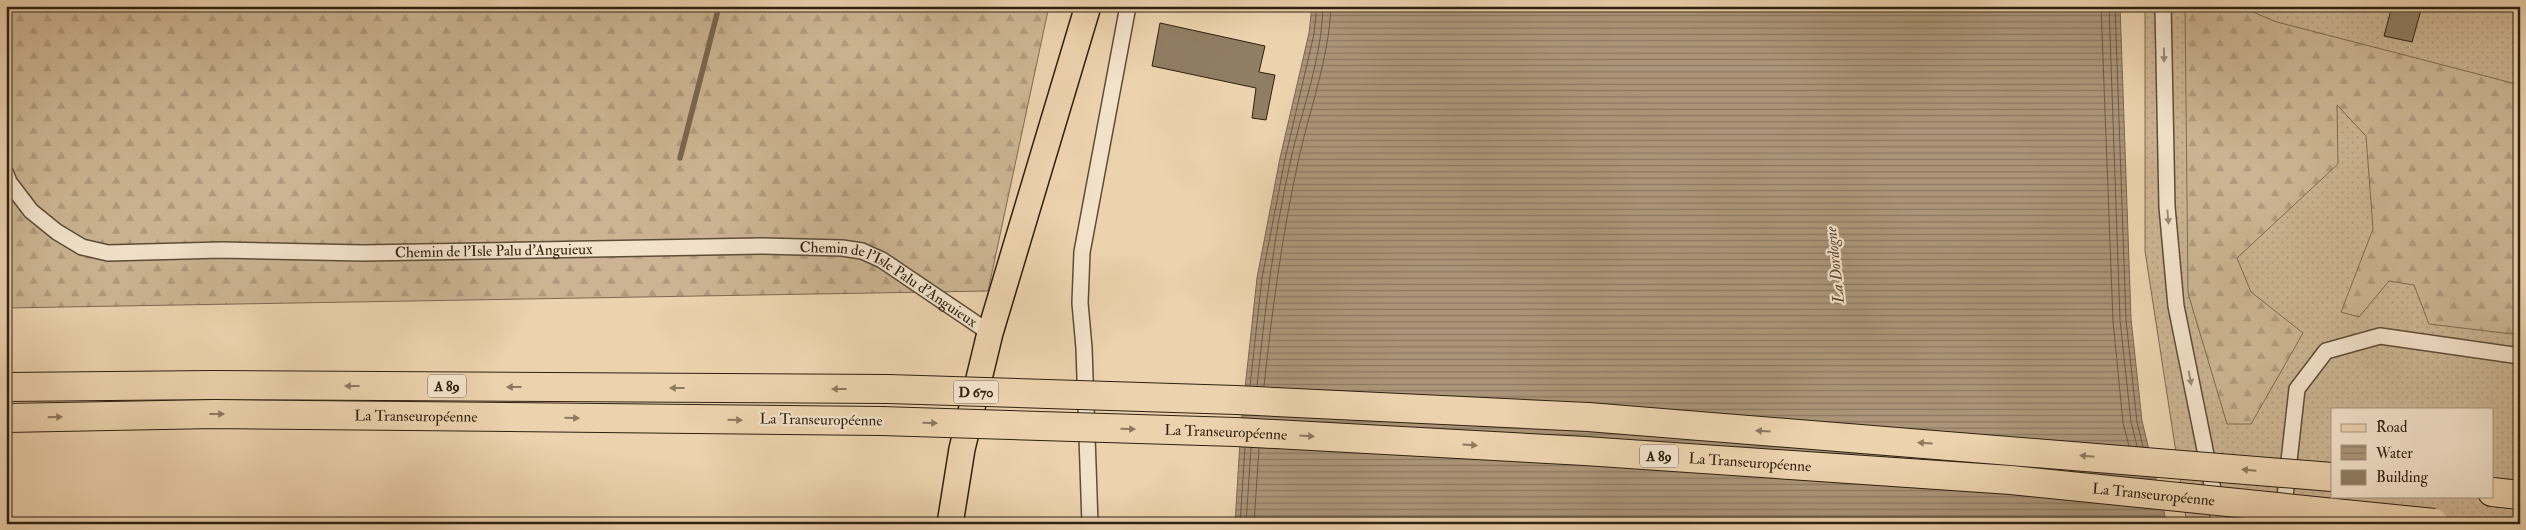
<svg xmlns="http://www.w3.org/2000/svg" width="2526" height="530" viewBox="0 0 2526 530" font-family="'IM FELL Double Pica',serif">
<style>
.grass{fill:url(#grass-dots);stroke:#7e6a51;fill-rule:evenodd}
.forest{fill:url(#forest-firs);stroke:#7e6a51}
.water{fill:url(#water-rules);stroke:#7a664e}
.lines{fill:none;stroke-linecap:round;stroke-linejoin:round}
.shore{stroke:#6e5a44;stroke-width:1}
.stream{stroke:#7a664e;stroke-width:5.5}
.building{fill:#917d62;stroke:#2f2010}
.street-casing{stroke:#5e4c37;stroke-width:18}
.primary-casing{stroke:#2f2010;stroke-width:28}
.highway-casing{stroke:#2f2010;stroke-width:30}
.street{stroke:#f3e2ca;stroke-width:15}
.primary{stroke:#ecd2ad;stroke-width:25}
.highway{stroke:#ecd2ad;stroke-width:28}
.highway-bridge-casing{stroke:#2f2010;stroke-width:30;stroke-linecap:butt}
.highway-bridge{stroke:#ecd2ad;stroke-width:28}
.oneway{fill:#9b8b76}
.oneway2{fill:#8e795e}
.labels{text-anchor:middle;dominant-baseline:central;stroke-width:4.5;stroke-linejoin:round;paint-order:stroke}
.shield{fill:#f3e2ca;stroke:#6a5a48;stroke-width:1}
.shield-label{font-size:14px;font-weight:bold;fill:#2f2010}
.street-label{font-size:15px;fill:#2f2010;stroke:#f3e2ca}
.water-label{font-size:16px;font-style:italic;fill:#5b4934;stroke:#f3e2ca}
</style>
<defs>
<pattern id="grass-dots" width="8" height="8" patternUnits="userSpaceOnUse" patternTransform="scale(1.25)"><rect width="8" height="8" fill="#ccb492"/><path d="M2 2h.1M6 6h.1" fill="none" stroke="#b09a7d" stroke-width="1.8" stroke-linecap="round"/></pattern>
<pattern id="forest-firs" width="22" height="20" patternUnits="userSpaceOnUse" patternTransform="scale(1.25)"><rect width="22" height="20" fill="#ccb492"/><path d="M5 1l3.5 6h-7zM16 11l3.5 6h-7z" fill="#b09a7d"/></pattern>
<pattern id="water-rules" width="6" height="5" patternUnits="userSpaceOnUse" patternTransform="scale(1.25)"><rect width="6" height="5" fill="#ac9578"/><path d="M0 2.5h6" fill="none" stroke="#8c7961"/></pattern>
</defs>
<rect width="100%" height="100%" fill="#ecd2ad"/>
<filter id="stains"><feTurbulence type="fractalNoise" baseFrequency=".004" numOctaves="4"/><feColorMatrix values="0 0 0 0 .2 0 0 0 0 .09 0 0 0 0 .02 0 0 0 .5 -.17"/></filter>
<radialGradient id="worn" r=".72"><stop offset=".6" stop-color="#630" stop-opacity="0"/><stop offset="1" stop-color="#630" stop-opacity=".3"/></radialGradient>
<path class="grass" d="M2145,6h375v518h-333l-42,-273zM2332,409h160v87h-160z"/>
<path class="forest" d="M6,6h1043l-61,285 -982,17z
M2185,6h53l39,16 243,63v250l-91,-11 -15,-39 -25,-4 -30,36 -18,-5 32,-83 -7,-93 -29,-31 1,59 -101,94 14,34 52,41 -52,91h-24l-39,-131z"/>
<path class="water" d="M1312,6h808l11,313 11,102 25,103h-932l6,-99 16,-147 23,-120 29,-125z"/>
<g class="lines">
<path class="shore" d="M2101,6l12,315 10,102 6,23
M2109,6l11,314 11,102 6,24
M2115,6l11,314 11,102 6,25
M1250,386l12,-108 23,-119 29,-125 3,-28
M1257,386c8,-76 17,-152 34,-227 11,-50 31,-101 32,-153
M1264,386c8,-75 18,-150 34,-224 11,-51 31,-103 33,-156
M1240,524l5,-76
M1246,524l5,-76
M1254,524l5,-76"/>
<path class="stream" d="M680,158l39,-152"/>
</g>
<path class="building" d="M2392,6l29,4 -9,32 -28,-6z
M1160,23l105,23 -6,26 16,3 -9,45 -14,-2 4,-30 -104,-22z"/>
<g class="lines">
<g class="street-casing">
<g id="street">
<path d="M2163,6l4,201 9,99 44,218"/>
<path id="s1" d="M6,174l3,8 22,29 26,21 25,15 26,6 114,-3 141,3 399,-7 80,2 20,3 20,9 108,73"/>
<path d="M1090,524l-6,-176 -4,-45 2,-51 46,-246"/>
<path d="M2282,524l15,-135 29,-38 54,-15 140,20"/>
</g>
</g>
<g class="primary-casing">
<path id="primary" d="M950,524l12,-75 28,-116 98,-327"/>
</g>
<g class="highway-casing">
<g id="highway">
<path d="M6,387l207,-2 675,4"/>
<path id="s2" d="M6,418l209,-4 666,7"/>
<path d="M2492,492l28,3"/>
</g>
</g>
<use href="#street" class="street"/>
<use href="#primary" class="primary"/>
<use href="#highway" class="highway"/>
<g class="highway-bridge-casing">
<g id="highway-bridge">
<path d="M888,389l348,11 352,17 744,60"/>
<path id="s3" d="M881,421l355,11 349,19 426,29 423,43"/>
</g>
</g>
<use href="#highway-bridge" class="highway-bridge"/>
</g>
<defs><path id="oneway-solid" d="M-6-.8H1V-3.2L6.5 0L1 3.2V.8H-6Z" transform="scale(1.25)"/></defs>
<g class="oneway">
<use href="#oneway-solid" transform="translate(2164 55) rotate(89)"/>
<use href="#oneway-solid" transform="translate(2168 217) rotate(85)"/>
<use href="#oneway-solid" transform="translate(2190 378) rotate(79)"/>
</g>
<g class="oneway2">
<use href="#oneway-solid" transform="translate(352 386) rotate(-180)"/>
<use href="#oneway-solid" transform="translate(514 387) rotate(-180)"/>
<use href="#oneway-solid" transform="translate(677 388) rotate(-180)"/>
<use href="#oneway-solid" transform="translate(839 389) rotate(-180)"/>
<use href="#oneway-solid" transform="translate(217 414)"/>
<use href="#oneway-solid" transform="translate(55 417) rotate(-1)"/>
<use href="#oneway-solid" transform="translate(572 418) rotate(1)"/>
<use href="#oneway-solid" transform="translate(735 420) rotate(1)"/>
<use href="#oneway-solid" transform="translate(930 423) rotate(2)"/>
<use href="#oneway-solid" transform="translate(1128 429) rotate(2)"/>
<use href="#oneway-solid" transform="translate(1763 431) rotate(-176)"/>
<use href="#oneway-solid" transform="translate(1307 436) rotate(3)"/>
<use href="#oneway-solid" transform="translate(1925 443) rotate(-176)"/>
<use href="#oneway-solid" transform="translate(1470 445) rotate(3)"/>
<use href="#oneway-solid" transform="translate(2087 456) rotate(-175)"/>
<use href="#oneway-solid" transform="translate(2249 470) rotate(-175)"/>
</g>
<g class="labels">
<g class="shield">
<rect x="428" y="374.5" width="38" height="23" rx="4"/>
<rect x="953.5" y="380.5" width="45" height="23" rx="4"/>
<rect x="1640" y="444.5" width="38" height="23" rx="4"/>
</g>
<g class="shield-label">
<text x="447" y="386">A 89</text>
<text x="976" y="392">D 670</text>
<text x="1659" y="456">A 89</text>
</g>
<g class="street-label">
<text stroke="none"><textPath href="#s1" startOffset="520">Chemin de l'Isle Palu d’Anguieux</textPath></text>
<text stroke="none"><textPath href="#s1" startOffset="925">Chemin de l'Isle Palu d’Anguieux</textPath></text>
<text stroke="none"><textPath href="#s2" startOffset="410">La Transeuropéenne</textPath></text>
<text transform="translate(821 420) rotate(1)">La Transeuropéenne</text>
<text stroke="none"><textPath href="#s3" startOffset="345">La Transeuropéenne</textPath></text>
<text stroke="none"><textPath href="#s3" startOffset="870">La Transeuropéenne</textPath></text>
<text stroke="none"><textPath href="#s3" startOffset="1275">La Transeuropéenne</textPath></text>
</g>
<g class="water-label">
<text transform="translate(1835 265) rotate(-96)">La Dordogne</text>
</g>
</g>
<rect width="2526" height="530" fill="none" stroke="#ecd2ad" stroke-width="25"/>
<rect x="8" y="8" width="2511" height="515" fill="none" stroke="#2f2010" stroke-width="2.5"/>
<rect x="12" y="12" width="2501" height="505" fill="none" stroke="#2f2010"/>
<rect x="2331" y="408" width="162" height="90" fill="#f3e2ca" stroke="#a59480"/>
<rect x="2341" y="424" width="25" height="8" fill="#ecd2ad" stroke="#a59480"/>
<text x="2376" y="432" font-size="15" fill="#2f2010">Road</text>
<rect x="2341" y="445" width="25" height="15" fill="url(#water-rules)" stroke="#a59480"/>
<text x="2376" y="458" font-size="15" fill="#2f2010">Water</text>
<rect x="2341" y="470" width="25" height="15" fill="#917d62" stroke="#a59480"/>
<text x="2376" y="482" font-size="15" fill="#2f2010">Building</text>
<rect width="100%" height="100%" filter="url(#stains)"/>
<rect width="100%" height="100%" fill="url(#worn)"/>
</svg>
